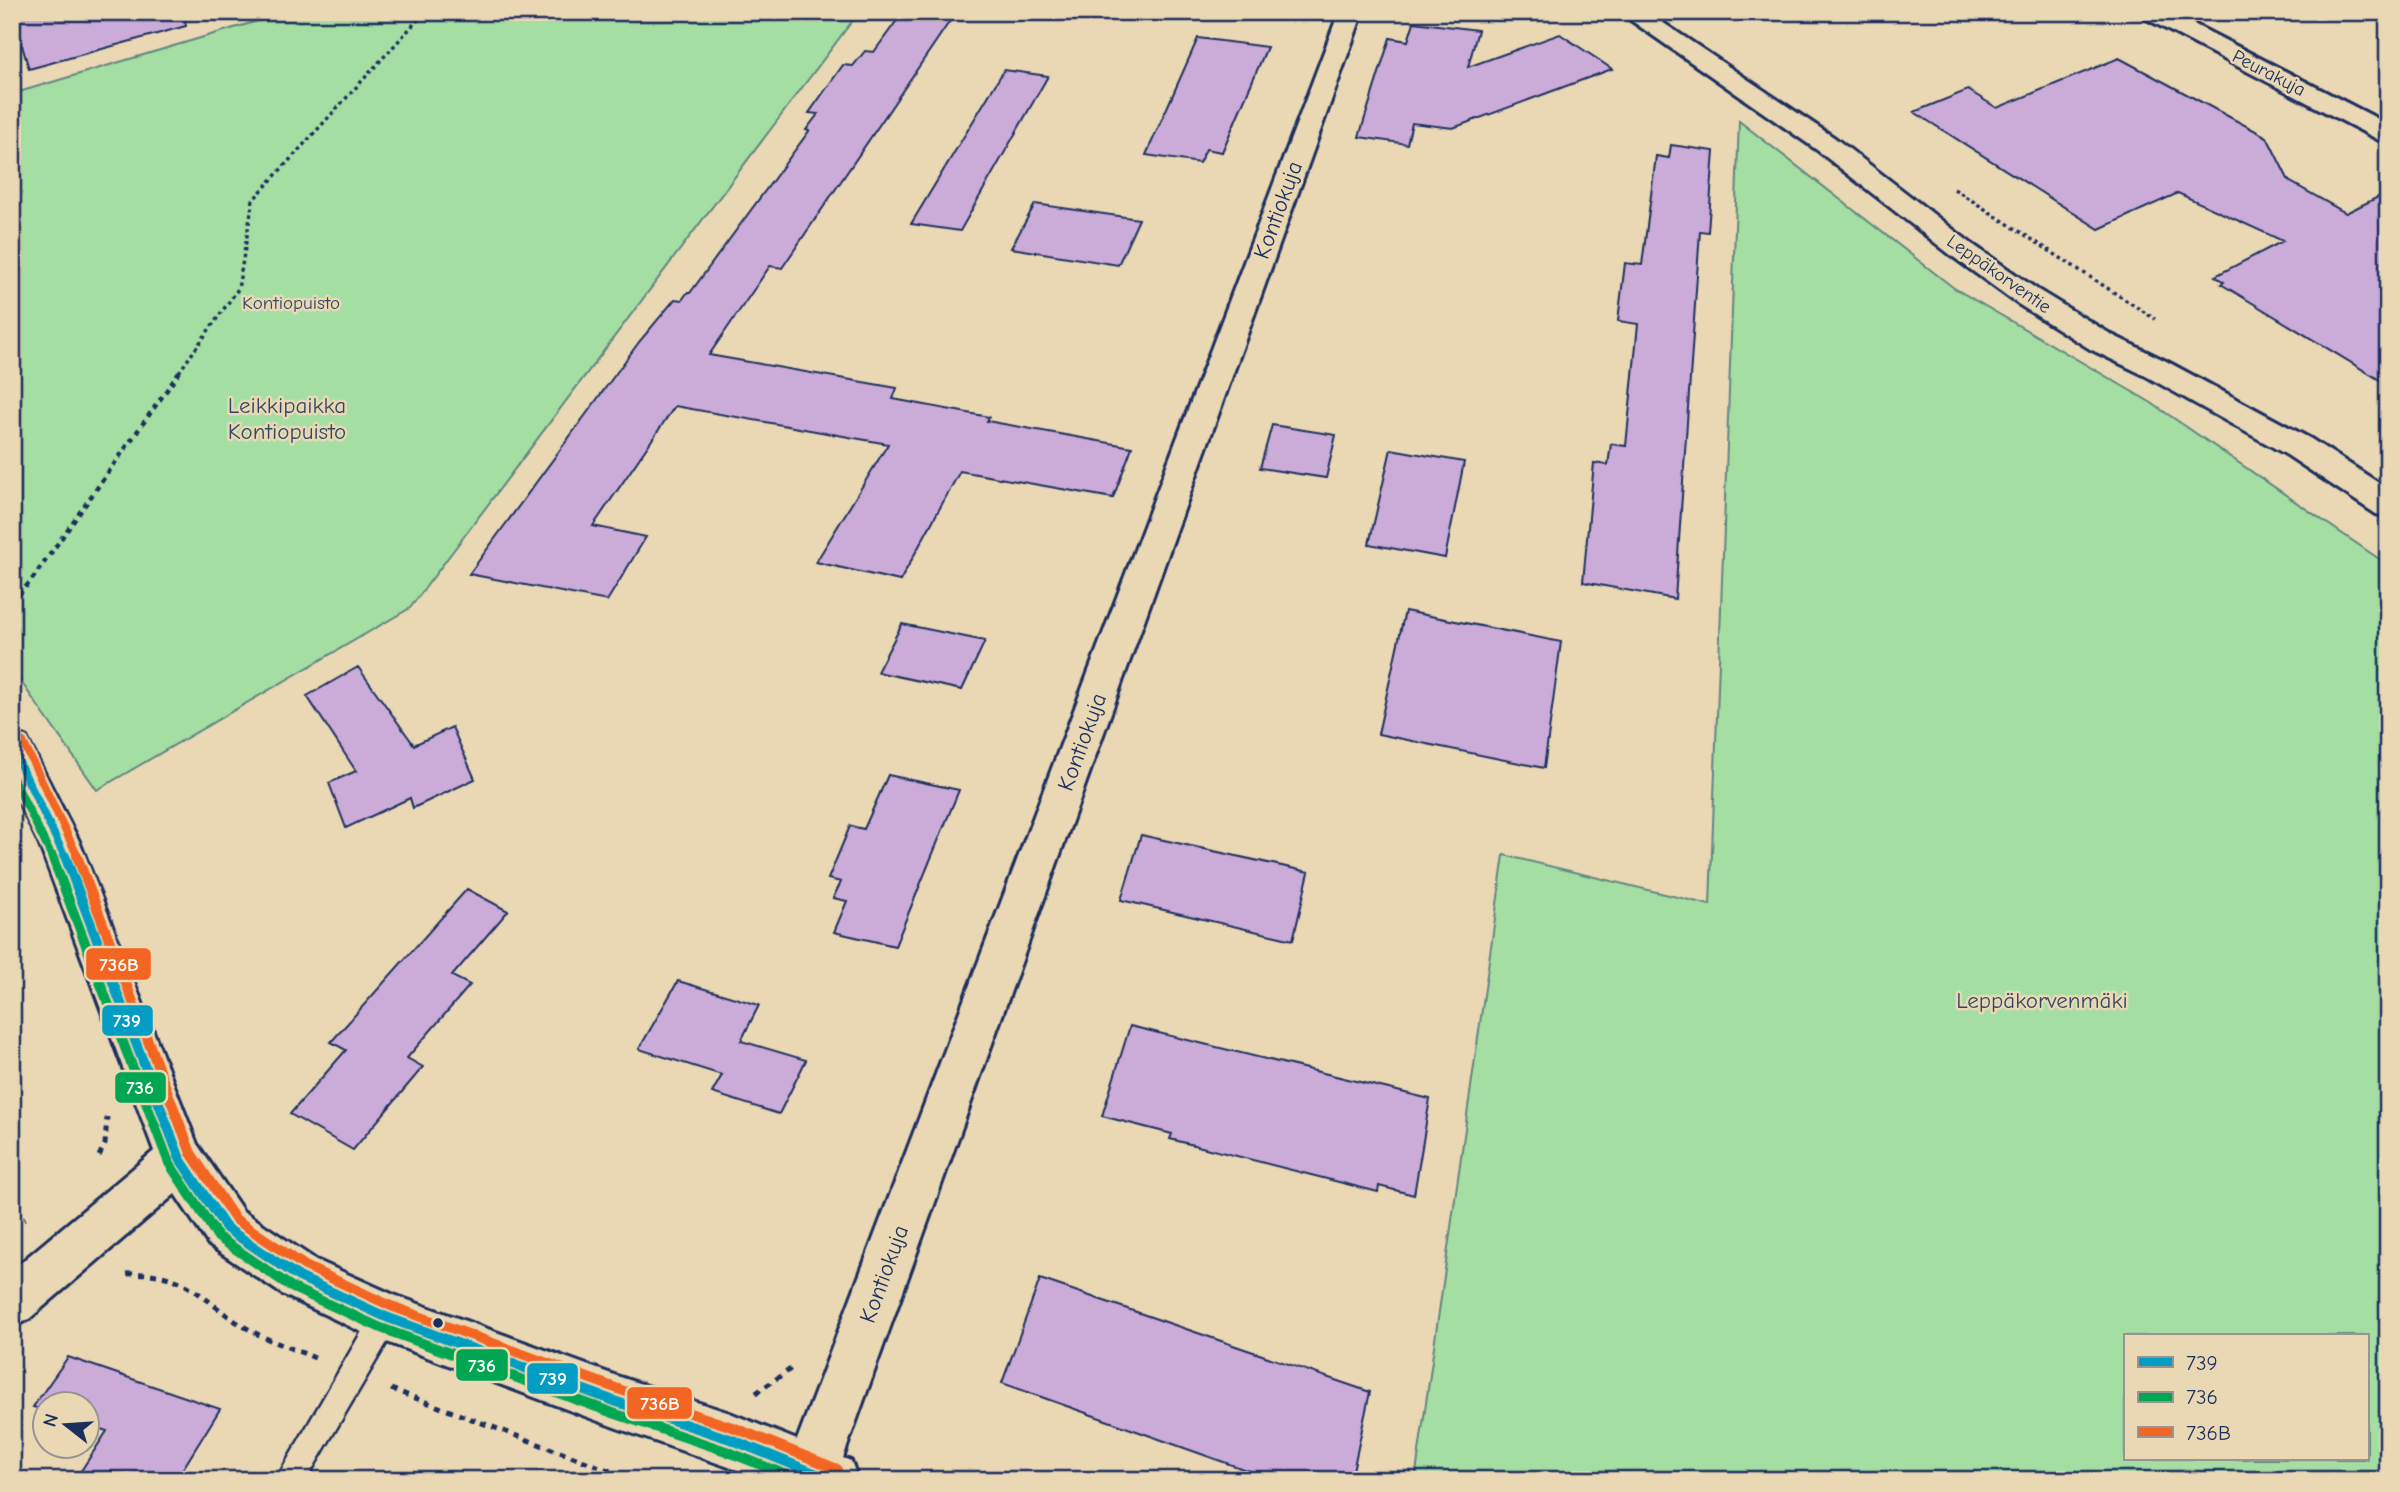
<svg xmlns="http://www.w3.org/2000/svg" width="2400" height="1492" viewBox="0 0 2400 1492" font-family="'Comic Neue',sans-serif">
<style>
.green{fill:#a5dea3;stroke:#608680;stroke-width:2;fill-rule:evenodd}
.building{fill:#cbacd9;stroke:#1b2f5e;stroke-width:2}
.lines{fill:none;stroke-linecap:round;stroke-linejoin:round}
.service-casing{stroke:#1b2f5e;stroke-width:5}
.minor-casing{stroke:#1b2f5e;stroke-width:6}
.tertiary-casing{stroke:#1b2f5e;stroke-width:6}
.path-far2{stroke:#1b2f5e;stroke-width:3.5;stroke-dasharray:3.5 3.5;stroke-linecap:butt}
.path-far1{stroke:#1b2f5e;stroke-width:4.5;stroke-dasharray:5 5;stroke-linecap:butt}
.path{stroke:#1b2f5e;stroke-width:5;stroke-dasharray:6 6;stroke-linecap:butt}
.service{fill:#ead8b5;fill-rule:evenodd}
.minor{fill:#ead8b5;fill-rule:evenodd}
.tertiary{fill:#ead8b5;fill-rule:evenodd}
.bus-1-far1-casing{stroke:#ead8b5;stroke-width:13}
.bus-1-casing{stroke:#ead8b5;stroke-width:16}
.bus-2-far1-casing{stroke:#ead8b5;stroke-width:13}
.bus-2-casing{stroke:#ead8b5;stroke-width:16}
.bus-3-far1-casing{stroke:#ead8b5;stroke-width:13}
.bus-3-casing{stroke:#ead8b5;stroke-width:16}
.bus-1-far1{stroke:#039dc3;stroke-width:8}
.bus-1{stroke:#039dc3;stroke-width:10}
.bus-2-far1{stroke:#00a651;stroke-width:8}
.bus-2{stroke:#00a651;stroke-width:10}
.bus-3-far1{stroke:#f26522;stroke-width:8}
.bus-3{stroke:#f26522;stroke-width:10}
.bus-dot{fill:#1b2f5e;stroke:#ead8b5;stroke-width:2.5}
.labels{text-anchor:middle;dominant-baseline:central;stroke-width:5;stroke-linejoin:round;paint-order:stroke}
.far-street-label{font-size:19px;fill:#1b2f5e;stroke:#ead8b5}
.far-park-label{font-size:19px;fill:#304968;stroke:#ead8b5}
.street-label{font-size:23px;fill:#1b2f5e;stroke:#ead8b5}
.park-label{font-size:23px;fill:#304968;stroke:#ead8b5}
.line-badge{stroke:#ead8b5;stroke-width:2.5}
.badge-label{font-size:19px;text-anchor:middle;font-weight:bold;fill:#fff}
</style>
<rect width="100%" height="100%" fill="#ead8b5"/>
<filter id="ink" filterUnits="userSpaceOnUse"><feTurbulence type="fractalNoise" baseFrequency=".0143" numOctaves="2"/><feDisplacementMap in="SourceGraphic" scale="14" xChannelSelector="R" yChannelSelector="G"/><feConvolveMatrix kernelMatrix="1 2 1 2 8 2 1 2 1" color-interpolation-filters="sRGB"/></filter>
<g filter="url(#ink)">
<path class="green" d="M288,12h571l-449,596 -313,182 -85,-121v-575z
M1739,121l215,167 196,114 238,163v915h-973l89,-625 206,50zM2367,1336v123h-242v-123z"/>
<path class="building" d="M12,12h172l2,14 -157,43z
M903,12h53l-174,256 -12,-2 -61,89 188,33 -4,11 96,18 -2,4 145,26 -19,51 -153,-27 -60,110 -84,-19 72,-118 -213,-38 -82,120 53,11 -39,64 -138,-27 170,-232 36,-43 7,1 5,-7h3l119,-162 -3,-1 12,-16 -9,-1 34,-48 10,1 12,-15 9,1z
M1414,22l64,8 -10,37 92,-33 52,35 -159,59 -41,-5 -5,21 -48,-7 31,-99 18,3z
M1198,38l69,9 -45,105 -16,-3 -7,14 -53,-8z
M2119,58l148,79 22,44 57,32 42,-21v193l-167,-101 3,-2 -9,-6 68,-35 -105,-48 -79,36 -185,-117 54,-22 29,18z
M1004,70l44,6 -88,155 -49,-7z
M1671,145l43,6 -6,81 -8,-1 -25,368 -92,-17 11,-119 14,2 3,-21 15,2 12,-122 -20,-3 7,-58 17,2 14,-109 13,2z
M1035,204l104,15 -21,46 -107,-17z
M1272,425l64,10 -10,43 -66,-10z
M1391,449l73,13 -19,96 -76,-14z
M1405,611l156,31 -17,126 -166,-34z
M902,624l83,17 -23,49 -85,-18z
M358,667l56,78 38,-18 23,52 -62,29 -3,-10 -64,30 -17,-45 27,-12 -49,-75z
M888,775l71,15 -64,156 -61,-14 13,-31 -14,-3 8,-16 -13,-3 22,-53 14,3z
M1141,835l168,37 -16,68 -172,-40z
M467,889l41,22 -56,65 18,9 -63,73 16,9 -70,83 -63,-36 56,-64 -15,-8z
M678,981l81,24 -18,36 65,19 -27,54 -67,-21 10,-18 -83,-26z
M1130,1026l300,73 -16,96 -35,-9 -1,6 -208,-53 2,-5 -70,-18z
M1040,1279l330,113 -19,88h-77l-272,-97z
M68,1357l152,52 -44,71h-101l32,-49 -19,-6v-21h-42v7l-13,-4z"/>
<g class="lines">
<g class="service-casing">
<path id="service" d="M386,1303l10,4 4,10 -4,10 -90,153h-30l100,-173z"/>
</g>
<g class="minor-casing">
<path id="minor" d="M1339,12h24l-520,1446 8,3 7,19h-92l-149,-52 -249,-93 -86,-41 -73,-49 -34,-51 -146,125 -17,8v-57l142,-119 -115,-308 -27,-55v-56l14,5 53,104 118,303 46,67 73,49 78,35 223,81 113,37 67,27z
M2139,12h31l218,112v18l-9,-2 -236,-123z"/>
</g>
<g class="tertiary-casing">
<path id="tertiary" d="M1619,12h28l188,126 137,106 66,46 74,45 54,26 145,78 77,50v28l-12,-3 -89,-59 -143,-80 -54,-26 -72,-45 -66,-48 -135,-106z"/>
</g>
<path class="path-far2" d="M1954,189l201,130
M179,372l59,-83 15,-89 172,-188"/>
<path class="path-far1" d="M12,602l19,-21 150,-211"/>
<path class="path" d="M99,1156l6,-12 2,-27
M12,1222l13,-3
M127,1274c65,-4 74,29 123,56 21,12 44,19 65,28
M391,1389l244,91
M756,1393l36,-25"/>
<use href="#service" class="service"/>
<use href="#minor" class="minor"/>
<use href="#tertiary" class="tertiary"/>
<g class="bus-1-far1-casing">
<path id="bus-1-far1" d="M12,748l53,109"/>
</g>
<g class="bus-1-casing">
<path id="bus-1" d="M65,856l115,303 46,69 73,49 87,40 231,85 113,37 101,41"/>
</g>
<g class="bus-2-far1-casing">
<path id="bus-2-far1" d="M12,776l40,81"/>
</g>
<g class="bus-2-casing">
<path id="bus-2" d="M52,856l117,307 49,74 75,51 88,40 232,85 113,38 73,29"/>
</g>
<g class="bus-3-far1-casing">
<path id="bus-3-far1" d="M23,742l55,115"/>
</g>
<g class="bus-3-casing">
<path id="bus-3" d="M77,856l114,297 44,66 70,47 86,40 230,84 114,38 102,41"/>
</g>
<use href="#bus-1-far1" class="bus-1-far1"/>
<use href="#bus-1" class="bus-1"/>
<use href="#bus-2-far1" class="bus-2-far1"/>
<use href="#bus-2" class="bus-2"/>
<use href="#bus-3-far1" class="bus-3-far1"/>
<use href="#bus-3" class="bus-3"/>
</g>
</g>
<circle class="bus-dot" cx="438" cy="1323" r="6"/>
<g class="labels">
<g class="far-street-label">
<text transform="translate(2269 73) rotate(27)">Peurakuja</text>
<text transform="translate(1999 274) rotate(35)">Leppäkorventie</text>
</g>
<g class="far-park-label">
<text x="291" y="303">Kontiopuisto</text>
</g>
<g class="street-label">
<text transform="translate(1278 210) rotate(-70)">Kontiokuja</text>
<text transform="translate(1082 742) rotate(-70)">Kontiokuja</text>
<text transform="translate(884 1274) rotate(-70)">Kontiokuja</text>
</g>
<g class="park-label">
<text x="287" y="405">Leikkipaikka<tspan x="287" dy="26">Kontiopuisto</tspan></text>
<text x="2042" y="1000">Leppäkorvenmäki</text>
</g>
</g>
<g class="line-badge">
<rect x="85" y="947" width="67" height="34" rx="7" fill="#f26522"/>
<rect x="101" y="1004" width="53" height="33" rx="7" fill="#039dc3"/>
<rect x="114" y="1071" width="53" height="33" rx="7" fill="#00a651"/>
<rect x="455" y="1348" width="54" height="34" rx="7" fill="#00a651"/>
<rect x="526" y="1362" width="53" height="33" rx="7" fill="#039dc3"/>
<rect x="626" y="1386" width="67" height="34" rx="7" fill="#f26522"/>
</g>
<g class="badge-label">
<text x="119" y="971">736B</text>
<text x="127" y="1027">739</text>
<text x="140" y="1094">736</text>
<text x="482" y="1372">736</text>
<text x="553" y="1385">739</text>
<text x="660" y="1410">736B</text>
</g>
<rect width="2400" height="1492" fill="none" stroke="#ead8b5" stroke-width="42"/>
<rect x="21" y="21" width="2358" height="1450" fill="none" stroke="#1b2f5e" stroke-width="2.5" filter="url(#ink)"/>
<rect x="2124" y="1334" width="245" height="126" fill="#ead8b5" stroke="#979492" stroke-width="2"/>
<rect x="2138" y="1357" width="35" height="10" fill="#039dc3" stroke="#979492" stroke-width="2"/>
<text x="2186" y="1370" font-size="21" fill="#1b2f5e">739</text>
<rect x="2138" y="1392" width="35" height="10" fill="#00a651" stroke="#979492" stroke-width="2"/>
<text x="2186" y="1404" font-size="21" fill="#1b2f5e">736</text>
<rect x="2138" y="1427" width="35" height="10" fill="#f26522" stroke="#979492" stroke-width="2"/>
<text x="2186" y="1440" font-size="21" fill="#1b2f5e">736B</text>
<g transform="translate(66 1425) rotate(287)"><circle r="33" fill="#ead8b5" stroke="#979492" stroke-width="2"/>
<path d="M0-5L12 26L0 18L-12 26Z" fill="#1b2f5e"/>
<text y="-10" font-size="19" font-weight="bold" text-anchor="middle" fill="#1b2f5e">N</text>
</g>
</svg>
